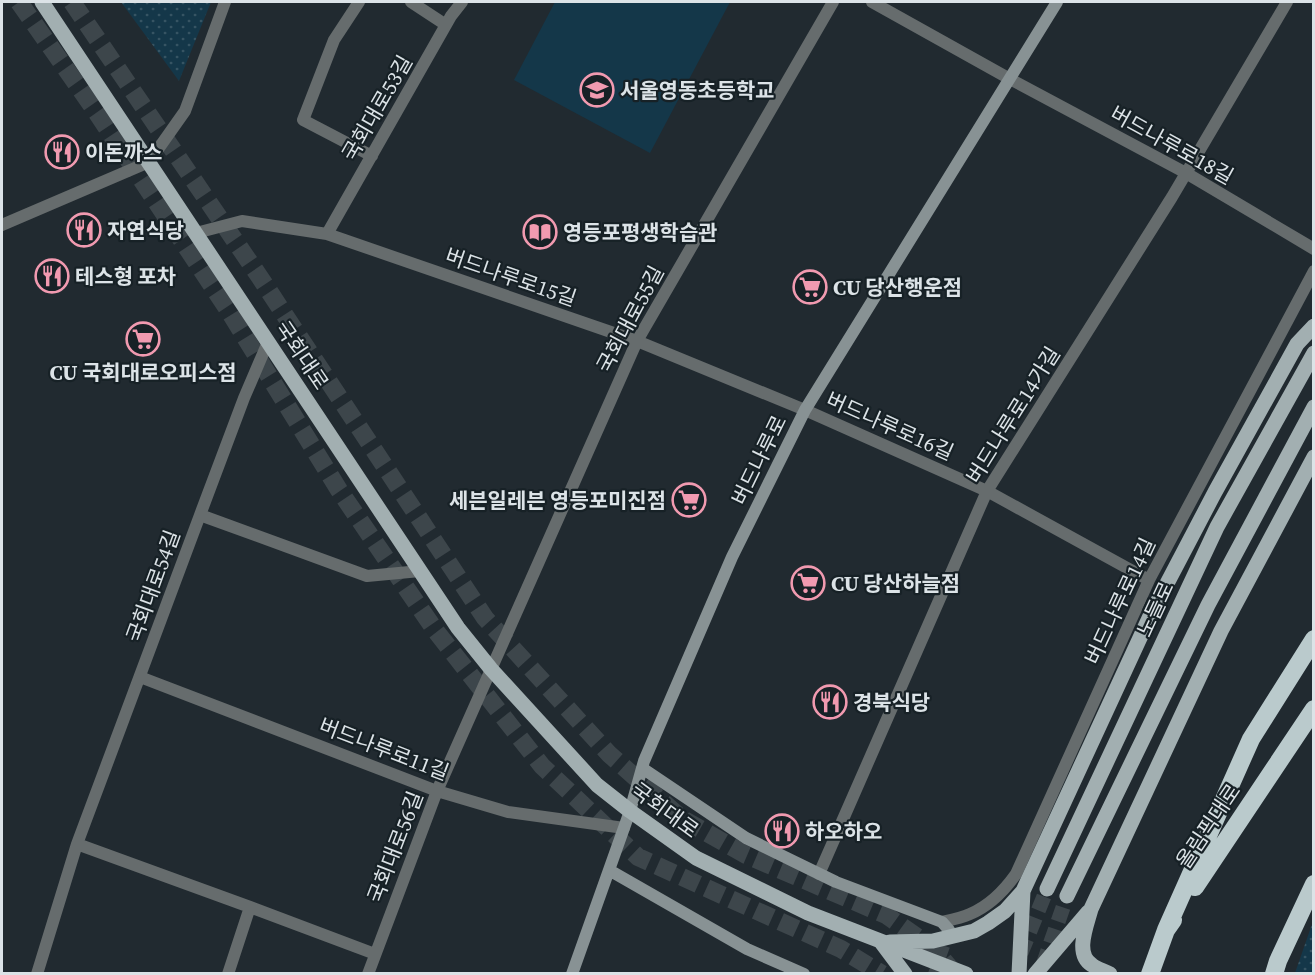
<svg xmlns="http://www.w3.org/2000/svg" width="1315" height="975" viewBox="0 0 1315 975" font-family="'Source Serif 4','Noto Sans KR',serif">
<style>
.park{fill:url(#park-dots)}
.pitch{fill:#143749}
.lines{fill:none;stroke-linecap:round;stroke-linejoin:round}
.secondary-tunnel{stroke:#3d464b;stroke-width:12;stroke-dasharray:12 6;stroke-linecap:butt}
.primary-tunnel{stroke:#3d464b;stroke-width:15;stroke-dasharray:15 8;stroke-linecap:butt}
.highway-tunnel{stroke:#3d464b;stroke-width:18;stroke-dasharray:18 9;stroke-linecap:butt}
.street{stroke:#666c6d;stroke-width:12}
.secondary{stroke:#889294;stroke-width:12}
.primary{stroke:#a2afb1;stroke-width:15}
.highway{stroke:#bacacc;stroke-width:18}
.labels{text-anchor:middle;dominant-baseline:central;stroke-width:4.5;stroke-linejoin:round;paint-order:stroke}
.poi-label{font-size:21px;font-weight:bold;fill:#dce3e7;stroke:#172126;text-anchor:start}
.street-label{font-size:21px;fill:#dce3e7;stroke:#172126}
</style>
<defs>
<pattern id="park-dots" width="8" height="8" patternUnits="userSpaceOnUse" patternTransform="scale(1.5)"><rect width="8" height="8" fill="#143749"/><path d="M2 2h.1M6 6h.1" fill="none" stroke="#365463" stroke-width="1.8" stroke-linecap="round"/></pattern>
</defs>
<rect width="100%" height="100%" fill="#212a30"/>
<path class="park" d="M121,2h90l-32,79z
M1313,923v50h-18l16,-46z"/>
<path class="pitch" d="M555,2h175l-80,151 -136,-73z"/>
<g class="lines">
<path class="secondary-tunnel" d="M934,974l15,-42"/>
<path class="primary-tunnel" d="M1021,953l26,-64
M1043,965l24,-69"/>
<path class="highway-tunnel" d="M19,2l78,111 132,198 110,179 96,140 107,136 96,91 203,92 41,25
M72,2l187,274 226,342 124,136 72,64 65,37 140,60 48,34 21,25"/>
<path class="street" d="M359,2l-25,38 -31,80 69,36
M411,2l35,23
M872,2l138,77 176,94 128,76
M2,225l147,-63 36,-51 40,-109
M196,233l46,-12 85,13 310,107 168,69 182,81 162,89
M327,234l124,-218 11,-14
M200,515l167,61 53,-5
M140,677l297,114 71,21 116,16
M77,844l173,63 125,47
M819,874l168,-383 185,-294 115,-195
M942,922c9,-2 19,-4 28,-8 19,-8 34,-23 46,-40l133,-294 165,-309
M37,974l40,-130 123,-329 44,-117 24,-56
M228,974l22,-67
M368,974l69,-183 200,-450 196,-339"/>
<path class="secondary" d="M642,768l104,70 90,44 106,40 7,8
M609,870l138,79 57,25
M572,974l58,-163 14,-50 88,-204 73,-147 252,-408"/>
<path class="primary" d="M42,2l416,626 33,41 106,116 33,26 66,47 112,55 158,61
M1047,889l170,-362 97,-174
M1067,896l141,-291 106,-198
M881,942l24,32
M890,942l43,-1 41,-10 14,-8 17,-12 18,-20 128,-277 64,-122 82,-148 17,-18
M1019,974l4,-83
M1035,974l53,-62
M1110,974c-5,-3 -13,-5 -18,-9 -18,-11 -5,-40 -1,-56l130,-278 93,-174"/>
<path class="highway" d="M1195,887l119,-178
M1166,930l85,-191 63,-100
M1150,974l16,-44 7,-10
M1274,974l4,-13 36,-77"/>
</g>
<defs>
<g id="school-ring" transform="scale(1.725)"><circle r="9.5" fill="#172126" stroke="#f19ab0" stroke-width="1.5"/><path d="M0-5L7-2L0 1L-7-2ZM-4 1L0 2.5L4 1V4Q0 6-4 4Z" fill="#f19ab0"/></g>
<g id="restaurant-ring" transform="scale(1.725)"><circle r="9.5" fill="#172126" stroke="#f19ab0" stroke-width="1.5"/><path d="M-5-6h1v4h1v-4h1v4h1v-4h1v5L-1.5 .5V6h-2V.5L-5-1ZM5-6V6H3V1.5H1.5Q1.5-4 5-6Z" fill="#f19ab0"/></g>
<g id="library-ring" transform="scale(1.725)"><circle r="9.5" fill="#172126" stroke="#f19ab0" stroke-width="1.5"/><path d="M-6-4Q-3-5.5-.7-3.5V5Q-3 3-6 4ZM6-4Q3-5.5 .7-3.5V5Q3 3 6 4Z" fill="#f19ab0"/></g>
<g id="supermarket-ring" transform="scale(1.725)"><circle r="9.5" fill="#172126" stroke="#f19ab0" stroke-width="1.5"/><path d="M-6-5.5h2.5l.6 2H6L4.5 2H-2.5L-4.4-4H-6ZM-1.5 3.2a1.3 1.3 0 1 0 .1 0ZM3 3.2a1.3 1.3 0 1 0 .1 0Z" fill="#f19ab0"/></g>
</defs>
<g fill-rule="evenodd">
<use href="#school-ring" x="597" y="90"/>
<use href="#restaurant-ring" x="62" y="152"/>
<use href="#restaurant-ring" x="84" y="230"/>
<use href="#library-ring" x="540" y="232"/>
<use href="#restaurant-ring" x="52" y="276"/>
<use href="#supermarket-ring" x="810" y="287"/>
<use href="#supermarket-ring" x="143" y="339"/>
<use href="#supermarket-ring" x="689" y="500"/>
<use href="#supermarket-ring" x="808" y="583"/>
<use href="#restaurant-ring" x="830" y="702"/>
<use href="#restaurant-ring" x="782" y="831"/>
</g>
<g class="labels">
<g class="poi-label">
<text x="620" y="90">서울영동초등학교</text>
<text x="85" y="152">이돈까스</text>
<text x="107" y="230">자연식당</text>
<text x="563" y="232">영등포평생학습관</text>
<text x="75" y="276">테스형 포차</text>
<text x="833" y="287">CU 당산행운점</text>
<text x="143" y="372" text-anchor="middle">CU 국회대로오피스점</text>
<text x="666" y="500" text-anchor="end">세븐일레븐 영등포미진점</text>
<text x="831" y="583">CU 당산하늘점</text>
<text x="853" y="702">경북식당</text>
<text x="805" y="831">하오하오</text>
</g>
<g class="street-label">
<text transform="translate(377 108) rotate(-60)">국회대로53길</text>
<text transform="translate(1172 145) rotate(29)">버드나루로18길</text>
<text transform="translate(511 277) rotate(19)">버드나루로15길</text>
<text transform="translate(630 319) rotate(-62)">국회대로55길</text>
<text transform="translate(302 355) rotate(56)">국회대로</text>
<text transform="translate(1013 415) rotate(-58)">버드나루로14가길</text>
<text transform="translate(890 426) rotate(24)">버드나루로16길</text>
<text transform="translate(759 460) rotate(-64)">버드나루로</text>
<text transform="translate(153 586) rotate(-70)">국회대로54길</text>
<text transform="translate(1120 601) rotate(-65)">버드나루로14길</text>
<text transform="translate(1155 609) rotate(-65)">노들로</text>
<text transform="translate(384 749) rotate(21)">버드나루로11길</text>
<text transform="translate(665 810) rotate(36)">국회대로</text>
<text transform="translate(1208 826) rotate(-56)">올림픽대로</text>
<text transform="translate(395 847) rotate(-69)">국회대로56길</text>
</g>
</g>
<rect width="1315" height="975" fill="none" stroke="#dce3e7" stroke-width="6"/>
</svg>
